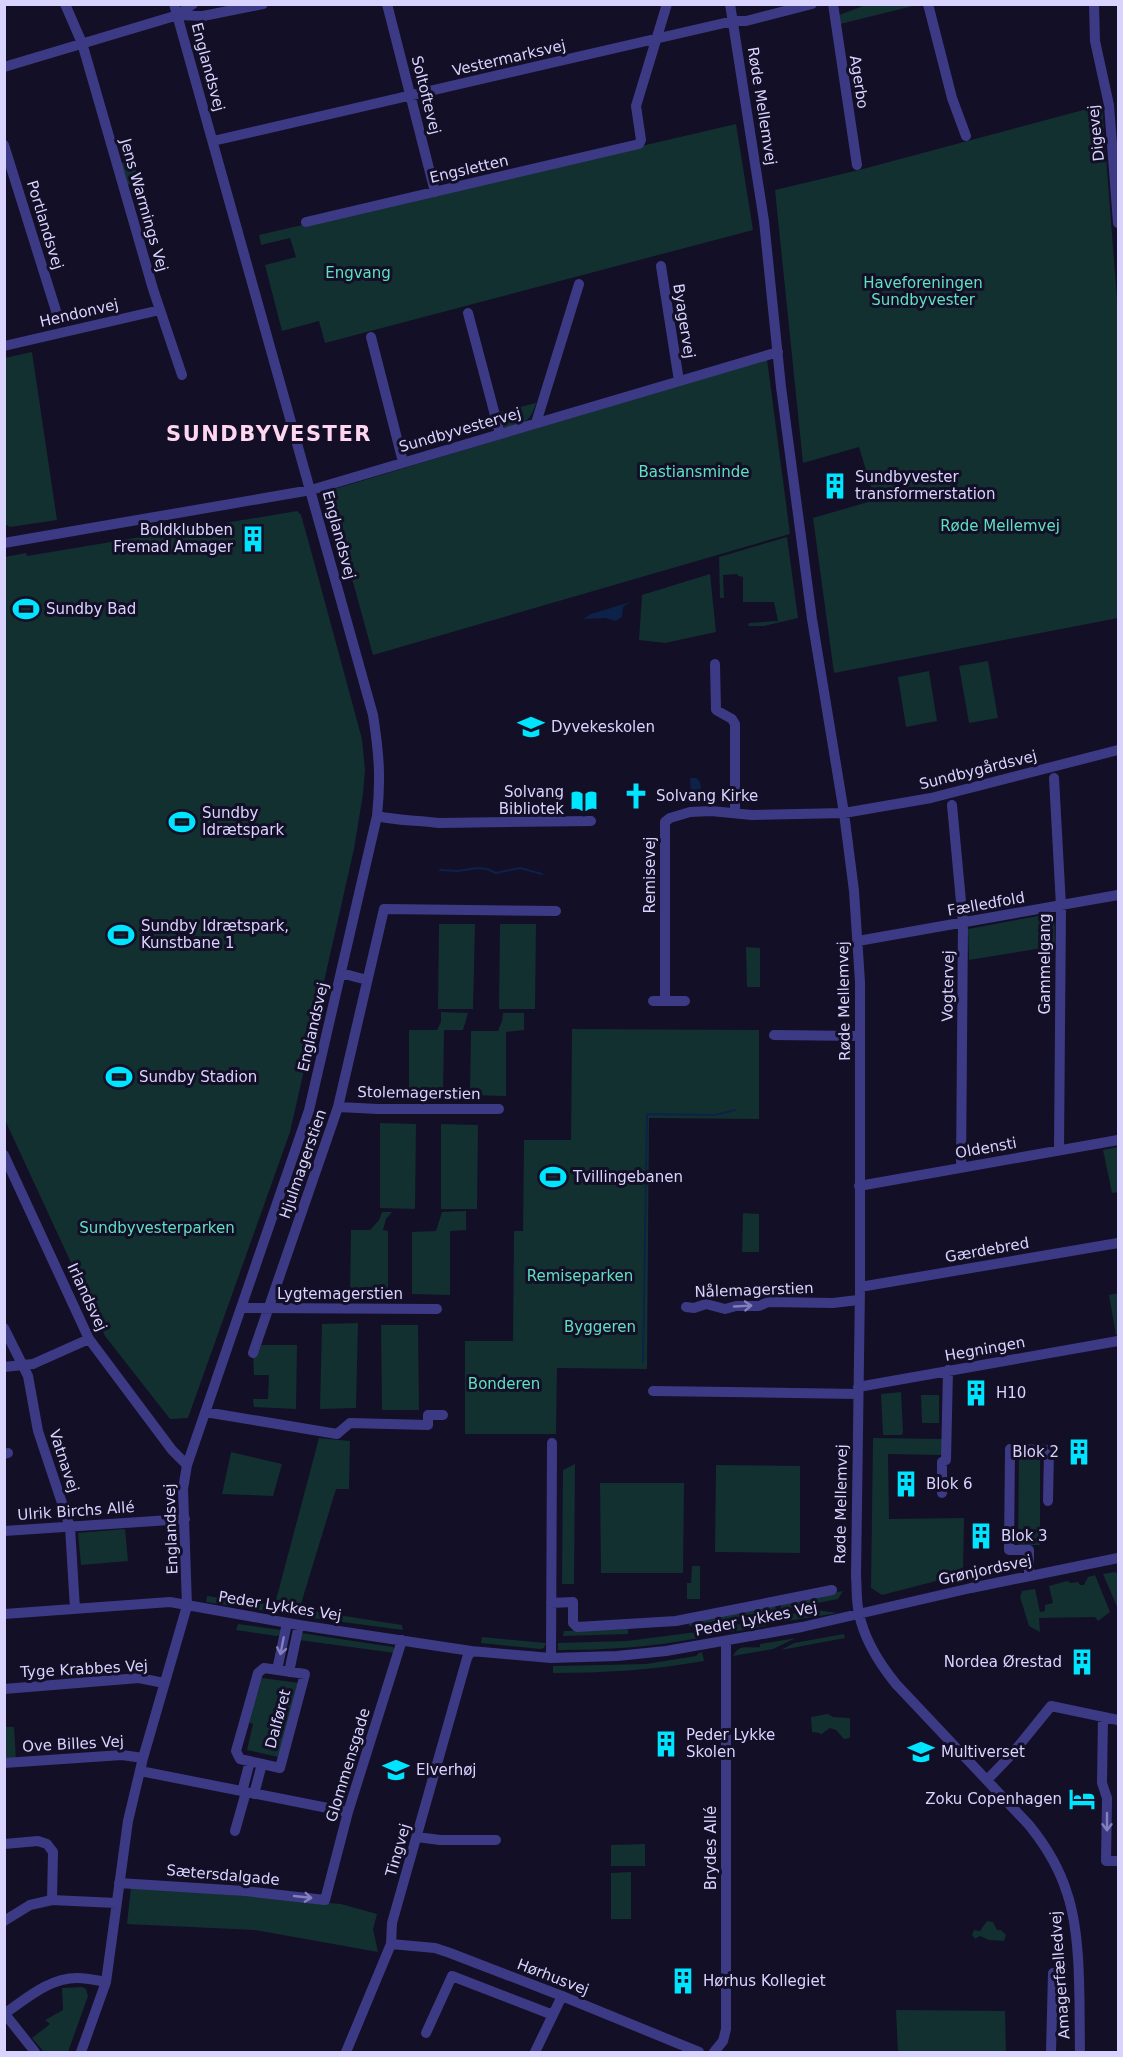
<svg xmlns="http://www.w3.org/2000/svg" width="1123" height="2057" viewBox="0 0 1123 2057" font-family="'DejaVu Sans',sans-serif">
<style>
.green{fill:#12302f}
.water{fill:#0c2248}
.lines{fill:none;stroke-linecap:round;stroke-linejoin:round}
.stream{stroke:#0c2248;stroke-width:2}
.minor{stroke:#3d3a85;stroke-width:10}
.oneway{stroke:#837fbc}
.labels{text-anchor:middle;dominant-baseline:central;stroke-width:6;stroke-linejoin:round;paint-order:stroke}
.street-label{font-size:15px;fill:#d9d4ff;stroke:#130f26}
.park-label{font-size:15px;fill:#5fe0c0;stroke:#130f26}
.poi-label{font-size:15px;fill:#d9d4ff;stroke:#130f26;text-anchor:start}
.district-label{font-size:21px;font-weight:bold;letter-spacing:1.5px;fill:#ffd6f0;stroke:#130f26}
</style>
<rect width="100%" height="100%" fill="#130f26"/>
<path class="green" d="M866,5h51l-77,19 -1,-9z
M1102,105l16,207v306l-284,55 -21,-155 62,-18 -16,-53 -56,16 -28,-273 84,-20z
M736,124l17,106 -428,113 -6,-22 -37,10 -17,-66 31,-8 -6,-19 -29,7 -2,-10z
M133,160l6,22 -12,3 -6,-22z
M32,352l25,168 -47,7 -5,-3 -1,-4 1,-162z
M767,359l23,175 -417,121 -45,-164z
M536,403c-6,20 -11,19 -30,25l-3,-2 -3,-14z
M297,511l4,4 9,32 52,192 3,31 -2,24 -9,55 -64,283 -102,286 -18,1 -65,-83 -100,-216v-563l21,-4 1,3z
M787,537l11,81 -34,8h-16l1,-3 29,-2 -4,-19h-31v-25l-5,-1v-2l-15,1 1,23h-4l-1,-41z
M710,574l6,58 -51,11 -26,-3 3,-45z
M988,661l10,57 -29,5 -10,-57z
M929,671l8,50 -31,6 -8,-50z
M1054,913l1,33 -86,14 -1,-31z
M439,924h36l-2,85h-35z
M500,924h36l-1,85h-36z
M746,947l14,1v39h-13z
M441,1012l27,1 -5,17h-19l-1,63h-34v-63h28l4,-8z
M503,1013h21v17l-18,2v64l-36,-1 1,-64h27l4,-10z
M572,1029l187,1v89l-110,-1 -2,251 -90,-1 -1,66h-91v-93h48l1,-110h9l1,-91h47z
M380,1123l36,1 -1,85 -35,-1z
M441,1124l37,1 -1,84h-36z
M1118,1147v45l-6,1 -9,-43z
M466,1211v19l-16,1v64l-38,-1v-62l24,-1 6,-19z
M382,1212h10l-6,7 -3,11 5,1v63h-38l1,-64h19l9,-10z
M743,1213l16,1v38h-17z
M1118,1293v42h-2l-7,-40z
M358,1323l-2,85 -36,1 2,-85z
M381,1325h37l1,85h-37z
M261,1345h36l-1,64 -42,-2 -1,-8h15l1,-24h-15l-1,-22 6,-2z
M901,1392l2,41 -2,2h-18l-2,-41z
M921,1395h18v28h-17z
M319,1438l31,3 -1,48h-13l-35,115 -25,-4z
M873,1438l70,1v16l-55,-1 1,65 75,-1 -1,56 -81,21 -11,-7z
M231,1452l51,12 -9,32 -51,-2z
M1019,1456h21v89h-22z
M575,1464l-1,120h-12l1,-114z
M716,1465l84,1v87l-85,-1z
M600,1483h84l-1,90h-82z
M125,1529l3,32 -47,4 -3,-32z
M692,1566h8v33h-13v-16h4z
M1115,1572l3,2v35l-15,-35z
M1095,1575l15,37 -12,9 -3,-4 -56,1 1,14 -11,-6 -9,-29 2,-6 13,-2 5,23 5,-1v-6l8,-2 -4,-17 18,-5 4,2 7,-1 2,3h4l4,-8z
M843,1591l-5,8 -57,11v-7z
M207,1596l61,8 1,5 -2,2 -61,-9z
M775,1605l1,5 -87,16 -1,-6z
M306,1610l96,15 1,5 -98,-13z
M815,1610l23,3 -57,9 -1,-6z
M779,1617l1,2 -15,7 -35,6v-6z
M238,1624l43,6 1,5 -5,1 -41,-6z
M628,1629v5l-65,2 1,-5z
M697,1632l2,6c-47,9 -93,12 -141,12v-7l69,-2z
M301,1633l92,14 2,6 -96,-13z
M844,1634l1,4 -64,12 13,-7z
M482,1637l64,6 -2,5 -4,1 -59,-6z
M796,1638l-23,11 -40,7c6,-13 16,-7 27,-9v-3z
M702,1652l2,9c-51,9 -100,12 -151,12v-7l93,-2 50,-8 3,-3z
M262,1678l37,5 -21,74 -31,-7 6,-26 -5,-2z
M828,1714l5,3 17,1v20l-6,1 -8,-9 -6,-2 -10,7v-2l-8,-1 -1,-15z
M4,1727h10l2,33h-11z
M645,1844v22h-34v-21z
M631,1872v47h-20v-46z
M131,1887l210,17 36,10 -4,15 5,23 -123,-22 -128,-6z
M987,1921l6,1 4,8h4l5,5 -2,6 -15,-1 -9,-4 -5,3 -3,-4 2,-5 6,1z
M82,1987l4,2 2,7 -20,56h-24l-12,-14 18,-14 -5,-4 18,-10 -1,-22z
M896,2010l109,1 1,41h-108z"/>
<path class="water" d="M630,602l-7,5 -1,10 -6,4 -11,-3 -22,1 8,-5z
M690,778h6l4,4 2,14 15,4 -20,1 -6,-2z"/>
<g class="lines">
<path class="stream" d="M440,870l18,1 19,-3 10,1 9,4 24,-5 22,6
M643,1362l4,-248 68,1 20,-5"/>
<path class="minor" d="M65,4l17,39 71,246 29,86
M387,4l48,188
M730,4l34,217 17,166 31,232 32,194 10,78 6,91v305l-4,289c1,12 0,25 3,37 5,27 20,50 37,71l133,141c17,21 30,42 38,68 15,44 12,112 13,159
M833,4l24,161
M928,4l24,94 14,38
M1094,4l1,37 14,64 9,118
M178,15l25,1 60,-12
M4,67l174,-52 15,-11
M213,141l520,-120h13l66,-17
M4,145l53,169
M306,222l333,-78 2,-4 -5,-34 31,-102
M661,266l18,115
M468,313l32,121
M371,337l32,125
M4,346l156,-36
M536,423l43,-139
M4,543l307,-53 467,-138
M715,664l1,46 16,9 3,5v89
M1054,778l7,128 -2,244
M952,805l11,118 -2,245
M377,816c22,5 40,4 62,7l152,-2
M858,941l260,-46
M341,973l26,7
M653,1001h32
M665,1001v-179l5,-4 20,-6 21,-1 41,4 92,-2 87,-15 187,-48
M774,1035l86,1
M338,1107l40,2h121
M4,1155l85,184 83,111 15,15
M859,1186l259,-46
M860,1287l258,-44
M686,1307l8,1 12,-4 19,5 11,-3h23l9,-4 65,1 25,-3
M242,1308l195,1
M4,1328l24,48 10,55 32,96 5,82
M253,1353l85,-246 46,-198 172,2
M4,1367l29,-3 56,-25
M858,1387l260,-46
M653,1391l205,3
M205,1412l132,22 13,-11 78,2v-10h15
M4,1454l4,-1
M942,1493v-31l4,-2 2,-90
M4,1531l181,-12
M1029,1576v-26h-20l1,-101 39,1 -1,51
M551,1603l22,-1v21l4,4 99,-6 156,-31
M4,1614l166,-12 129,23 172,26 80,7 66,-2 49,-5 136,-24 169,-39 147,-30
M551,1658l1,-215
M264,1668l41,6 -25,94 -40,-9 -4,-8 22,-78z
M277,1670l10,-47
M289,1672l10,-47
M4,1689l135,-11 25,5
M1103,1717l-1,66 5,15 -1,63h12
M4,1763l118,-8 21,3
M140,1771l208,41
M987,1780l25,-26 39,-48 67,14
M242,1792l8,-31
M254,1794l8,-30
M235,1831l11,-39
M417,1837l23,3h56
M4,1844l34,-3 9,3 6,8 -1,48
M119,1883l125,8 81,9 23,-88 54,-172
M4,1921l26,-16 22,-5 64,3
M391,1944l44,4 15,5 112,43 137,56
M4,2014c22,-15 45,-36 73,-36 9,0 19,2 29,4
M5,2014l30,38
M426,2033l26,-57 101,39
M81,2052l25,-70 22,-161 15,-63 44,-152 -4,-117 4,-24 122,-355 68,-294c4,-38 2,-63 -4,-101l-199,-711
M346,2052l45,-108 1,-21 75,-265 4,-7
M535,2052l27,-56
M714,2052l9,-11 3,-12v-388
M1051,2052l2,-79"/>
</g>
<defs><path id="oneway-shaft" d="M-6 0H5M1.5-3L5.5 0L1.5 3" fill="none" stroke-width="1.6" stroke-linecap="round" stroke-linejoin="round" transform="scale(1.5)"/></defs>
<g class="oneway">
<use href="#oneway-shaft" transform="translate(743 1306) rotate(-3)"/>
<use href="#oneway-shaft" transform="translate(282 1646) rotate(101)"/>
<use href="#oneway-shaft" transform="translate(1107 1822) rotate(90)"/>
<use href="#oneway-shaft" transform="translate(303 1897) rotate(6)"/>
</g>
<defs>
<g id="building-bare" transform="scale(2.07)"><path d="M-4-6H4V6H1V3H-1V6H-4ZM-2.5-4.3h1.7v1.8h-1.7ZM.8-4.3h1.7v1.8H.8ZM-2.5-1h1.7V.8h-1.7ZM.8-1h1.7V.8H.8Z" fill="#00e5ff" stroke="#130f26" stroke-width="2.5" paint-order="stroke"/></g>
<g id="stadium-bare" transform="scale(2.07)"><path d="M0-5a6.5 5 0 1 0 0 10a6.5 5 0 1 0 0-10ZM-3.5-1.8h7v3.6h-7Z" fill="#00e5ff" stroke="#130f26" stroke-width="2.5" paint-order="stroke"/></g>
<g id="school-bare" transform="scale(2.07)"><path d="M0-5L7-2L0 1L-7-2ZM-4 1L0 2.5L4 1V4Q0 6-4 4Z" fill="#00e5ff" stroke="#130f26" stroke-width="2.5" paint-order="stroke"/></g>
<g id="church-bare" transform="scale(2.07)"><path d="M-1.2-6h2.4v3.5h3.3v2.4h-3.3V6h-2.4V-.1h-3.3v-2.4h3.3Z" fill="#00e5ff" stroke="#130f26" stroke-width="2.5" paint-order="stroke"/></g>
<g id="library-bare" transform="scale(2.07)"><path d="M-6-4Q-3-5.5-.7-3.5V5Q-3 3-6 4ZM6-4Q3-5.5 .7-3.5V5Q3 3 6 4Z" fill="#00e5ff" stroke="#130f26" stroke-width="2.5" paint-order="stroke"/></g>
<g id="hotel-bare" transform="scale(2.07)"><path d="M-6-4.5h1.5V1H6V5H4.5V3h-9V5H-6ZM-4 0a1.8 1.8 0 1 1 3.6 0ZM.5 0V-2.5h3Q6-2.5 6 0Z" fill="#00e5ff" stroke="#130f26" stroke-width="2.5" paint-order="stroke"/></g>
</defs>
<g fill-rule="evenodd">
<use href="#building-bare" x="835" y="486"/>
<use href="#building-bare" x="253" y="539"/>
<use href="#stadium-bare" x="26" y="609"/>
<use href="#school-bare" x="531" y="727"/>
<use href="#church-bare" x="636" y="796"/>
<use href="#library-bare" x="584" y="801"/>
<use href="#stadium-bare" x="182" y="822"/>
<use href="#stadium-bare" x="121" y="935"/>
<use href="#stadium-bare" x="119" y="1077"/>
<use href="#stadium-bare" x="553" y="1177"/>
<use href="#building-bare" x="976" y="1393"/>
<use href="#building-bare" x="1079" y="1452"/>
<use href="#building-bare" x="906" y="1484"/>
<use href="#building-bare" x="981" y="1536"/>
<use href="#building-bare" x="1082" y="1662"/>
<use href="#building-bare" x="666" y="1744"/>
<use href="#school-bare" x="921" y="1752"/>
<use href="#school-bare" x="396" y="1770"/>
<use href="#hotel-bare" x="1082" y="1799"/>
<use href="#building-bare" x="683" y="1981"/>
</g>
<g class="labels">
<g class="street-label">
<text transform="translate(509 58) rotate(-13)">Vestermarksvej</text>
<text transform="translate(208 67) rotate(75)">Englandsvej</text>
<text transform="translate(859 82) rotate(81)">Agerbo</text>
<text transform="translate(426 95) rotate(76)">Soltoftevej</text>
<text transform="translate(762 106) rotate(81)">Røde Mellemvej</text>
<text transform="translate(1096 133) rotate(-96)">Digevej</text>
<text transform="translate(469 169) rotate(-13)">Engsletten</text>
<text transform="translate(144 205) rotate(74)">Jens Warmings Vej</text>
<text transform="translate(45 225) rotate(73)">Portlandsvej</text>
<text transform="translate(79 313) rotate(-13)">Hendonvej</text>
<text transform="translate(684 321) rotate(81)">Byagervej</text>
<text transform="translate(460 430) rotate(-16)">Sundbyvestervej</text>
<text transform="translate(339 535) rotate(75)">Englandsvej</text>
<text transform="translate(978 770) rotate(-14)">Sundbygårdsvej</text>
<text transform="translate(650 875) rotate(-90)">Remisevej</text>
<text transform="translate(986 904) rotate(-10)">Fælledfold</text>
<text transform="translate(1045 964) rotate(-90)">Gammelgang</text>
<text transform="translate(948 986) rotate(-89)">Vogtervej</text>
<text transform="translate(844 1001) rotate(-91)">Røde Mellemvej</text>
<text transform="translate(313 1027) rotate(-77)">Englandsvej</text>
<text transform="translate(419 1093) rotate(1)">Stolemagerstien</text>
<text transform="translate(986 1148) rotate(-10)">Oldensti</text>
<text transform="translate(303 1164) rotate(-71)">Hjulmagerstien</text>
<text transform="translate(987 1250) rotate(-10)">Gærdebred</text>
<text transform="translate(754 1290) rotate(-2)">Nålemagerstien</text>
<text x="340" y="1294">Lygtemagerstien</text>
<text transform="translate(87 1297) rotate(65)">Irlandsvej</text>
<text transform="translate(985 1349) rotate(-10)">Hegningen</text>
<text transform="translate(64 1461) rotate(72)">Vatnavej</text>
<text transform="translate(841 1504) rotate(-89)">Røde Mellemvej</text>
<text transform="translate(76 1511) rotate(-4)">Ulrik Birchs Allé</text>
<text transform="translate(171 1529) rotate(-92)">Englandsvej</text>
<text transform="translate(985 1570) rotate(-12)">Grønjordsvej</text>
<text transform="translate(280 1606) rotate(9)">Peder Lykkes Vej</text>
<text transform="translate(756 1619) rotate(-11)">Peder Lykkes Vej</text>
<text transform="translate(84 1669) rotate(-3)">Tyge Krabbes Vej</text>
<text transform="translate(278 1719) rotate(-75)">Dalføret</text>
<text transform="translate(73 1744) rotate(-3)">Ove Billes Vej</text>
<text transform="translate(348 1765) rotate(-73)">Glommensgade</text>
<text transform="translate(711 1848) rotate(-90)">Brydes Allé</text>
<text transform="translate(398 1850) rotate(-74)">Tingvej</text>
<text transform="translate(223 1875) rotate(5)">Sætersdalgade</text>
<text transform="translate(1060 1975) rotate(-94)">Amagerfælledvej</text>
<text transform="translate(553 1977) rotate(21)">Hørhusvej</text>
</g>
<g class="park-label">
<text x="358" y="273">Engvang</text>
<text x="923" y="283">Haveforeningen<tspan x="923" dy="17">Sundbyvester</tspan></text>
<text x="694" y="472">Bastiansminde</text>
<text x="1000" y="526">Røde Mellemvej</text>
<text x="157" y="1228">Sundbyvesterparken</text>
<text x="580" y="1276">Remiseparken</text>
<text x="600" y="1327">Byggeren</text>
<text x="504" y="1384">Bonderen</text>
</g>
<g class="poi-label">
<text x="855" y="477">Sundbyvester<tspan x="855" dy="17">transformerstation</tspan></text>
<text x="233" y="530" text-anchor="end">Boldklubben<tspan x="233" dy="17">Fremad Amager</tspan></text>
<text x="46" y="609">Sundby Bad</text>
<text x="551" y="727">Dyvekeskolen</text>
<text x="564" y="792" text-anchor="end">Solvang<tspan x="564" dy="17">Bibliotek</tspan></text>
<text x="656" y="796">Solvang Kirke</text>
<text x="202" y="813">Sundby<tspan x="202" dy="17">Idrætspark</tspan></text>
<text x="141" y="926">Sundby Idrætspark,<tspan x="141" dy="17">Kunstbane 1</tspan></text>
<text x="139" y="1077">Sundby Stadion</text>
<text x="573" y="1177">Tvillingebanen</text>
<text x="996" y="1393">H10</text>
<text x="1059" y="1452" text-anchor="end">Blok 2</text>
<text x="926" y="1484">Blok 6</text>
<text x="1001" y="1536">Blok 3</text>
<text x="1062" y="1662" text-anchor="end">Nordea Ørestad</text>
<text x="686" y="1735">Peder Lykke<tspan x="686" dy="17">Skolen</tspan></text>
<text x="941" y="1752">Multiverset</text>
<text x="416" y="1770">Elverhøj</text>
<text x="1062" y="1799" text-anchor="end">Zoku Copenhagen</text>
<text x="703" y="1981">Hørhus Kollegiet</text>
</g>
<g class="district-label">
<text x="269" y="434">SUNDBYVESTER</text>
</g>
</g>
<rect width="1123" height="2057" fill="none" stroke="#d9d4ff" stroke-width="12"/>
</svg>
